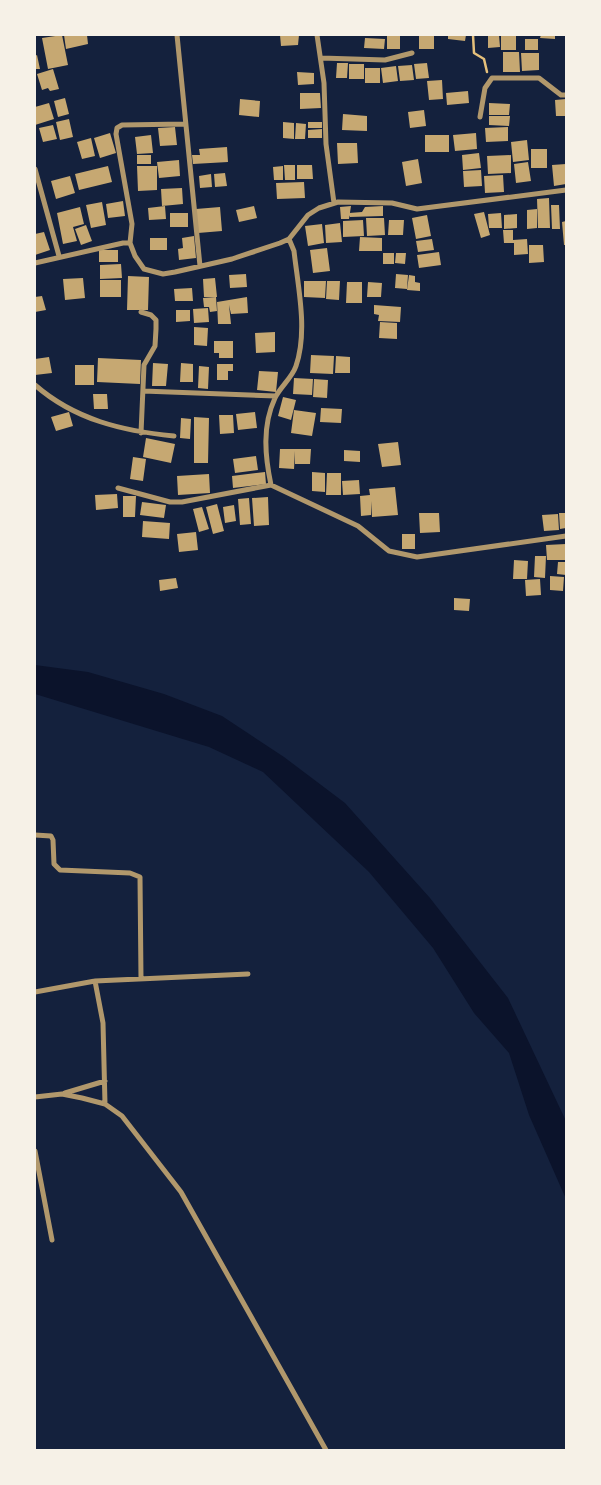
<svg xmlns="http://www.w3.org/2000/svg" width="601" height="1485" viewBox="0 0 601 1485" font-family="'Space Grotesk',sans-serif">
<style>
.water{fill:#0b132b}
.building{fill:#c6a872}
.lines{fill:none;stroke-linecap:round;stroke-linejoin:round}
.path{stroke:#e5c07b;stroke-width:2.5}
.minor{stroke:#b1986c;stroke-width:5}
</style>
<rect width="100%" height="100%" fill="#14213d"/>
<path class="water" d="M35,665l53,7 76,22 58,22 62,41 61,46 85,95 78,100 58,123v78l-37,-84 -20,-62 -35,-40 -41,-65 -64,-76 -106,-100 -54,-25 -174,-53z"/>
<path class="building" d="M62,35l6,30 -20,4 -6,-31z
M64,35h23l1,9 -22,5z
M280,35h19l-1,10 -17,1z
M387,35h13v14h-13z
M419,35h15v14h-15z
M448,35h18l-1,6 -17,-2z
M499,35l1,12 -12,1v-12z
M501,35h15v15h-15z
M541,35h14v4l-15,-1z
M365,38l20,1 -1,10 -20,-1z
M525,39h13v11h-13z
M503,52h16l1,20h-17z
M521,53h18v17l-17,1z
M37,55l3,14h-5v-13z
M337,63h11l-1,15h-11z
M427,63l2,15 -13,1 -2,-15z
M349,64h15v15h-15z
M412,65l2,15 -14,1 -2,-15z
M396,66l2,15 -15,2 -2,-15z
M365,68h15v15h-15z
M53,69l6,20 -9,2 -2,-3 -6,2 -5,-16z
M297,72l17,1v11l-16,1z
M442,80l1,19 -14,1 -2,-19z
M468,91l1,12 -22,2 -1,-12z
M300,93h20l1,15 -21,1z
M65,98l4,16 -11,3 -4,-16z
M240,99l20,2 -1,16 -20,-2z
M566,99v17h-10l-1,-16z
M49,103l5,16 -19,6v-18z
M489,103l21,1 -1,11h-20z
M424,110l2,16 -16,2 -2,-16z
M343,114l24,2v15l-25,-1z
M489,116h21l-1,10 -20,-1z
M69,119l4,18 -13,3 -4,-18z
M283,122l11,1v16l-11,-1z
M308,122h14v6h-14z
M296,123l10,1 -1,15h-10z
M53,125l4,14 -14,3 -4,-14z
M175,127l2,18 -17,1 -2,-18z
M508,127v14l-22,1 -1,-14z
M322,129v9h-14v-8z
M110,133l6,20 -16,5 -6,-20z
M476,133l1,16 -22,2 -2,-16z
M151,135l2,18 -16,1 -2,-17z
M425,135h24v17h-24z
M91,138l4,18 -13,3 -5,-17z
M527,140l2,20 -16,2 -2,-20z
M337,143h20l1,20 -20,1z
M227,147l1,15 -35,2 -1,-9h8l-1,-6z
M531,149h16v19h-16z
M479,153l2,15 -18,2 -1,-15z
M137,155h14v9h-14z
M511,155v18l-23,1 -1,-18z
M418,159l4,24 -16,3 -4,-24z
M179,160l1,16 -21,2 -2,-16z
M528,162l3,19 -15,2 -2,-19z
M566,164v20l-12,2 -2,-21z
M284,165h11v15h-10z
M297,165h15l1,14h-16z
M108,166l4,16 -33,8 -4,-16z
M137,166h20v24l-19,1z
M283,166v14h-9l-1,-13z
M481,170l1,16 -18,1 -1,-16z
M225,173l2,13 -12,1 -1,-13z
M211,174l1,13 -12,1 -1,-12z
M503,175l1,17 -19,1 -1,-17z
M70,176l5,17 -19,6 -5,-18z
M304,182l1,16 -28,1 -1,-16z
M182,188l1,16 -21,2 -1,-17z
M549,198l1,30h-12l-1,-29z
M123,201l2,15 -17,2 -2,-14z
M102,202l4,23 -15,3 -5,-23z
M551,205h8l1,24h-8z
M165,206l1,13 -17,1 -1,-12z
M254,206l3,12 -18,4 -3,-12z
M351,206l-2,13h-8l-1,-12z
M383,206v10l-33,1 -1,-4 13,-1 3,-5z
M80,207l4,17 -11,3 4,14 -14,3 -6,-31z
M220,207l2,24 -24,2 -2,-24z
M537,209v19l-10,1v-19z
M484,212l6,23 -9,3 -7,-24z
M170,213h18v14h-18z
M501,213l1,15h-13l-1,-14z
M517,214v14l-13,1v-14z
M427,215l4,21 -15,3 -4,-21z
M366,218h18l1,17 -18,1z
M363,220l1,16 -21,1v-16z
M389,220h15l-1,15h-15z
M566,221v24h-2l-2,-23z
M340,223l2,19 -16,1 -1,-18z
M322,224l2,19 -16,3 -3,-20z
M86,225l6,16 -11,4 -6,-16z
M503,230h10v10l14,-1 1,15 -14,1v-12h-10z
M44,232l6,18 -15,5v-21z
M194,236l2,22 -17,2 -1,-11 5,-1 -1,-10z
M360,237l22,1v13h-23z
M150,238h17v12h-17z
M432,239l2,11 -16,2 -2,-11z
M529,245h14l1,17 -15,1z
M327,248l3,23 -17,2 -3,-23z
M99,250h19v12h-19z
M439,252l2,13 -22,3 -2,-13z
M383,253h11v11h-11z
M396,253h10l-1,11 -10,-1z
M121,264l1,14 -22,1v-14z
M246,274l1,13 -17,1 -1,-13z
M396,274l12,1 -1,14 -12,-1z
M409,275l6,1v6l5,1v8l-13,-1z
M128,276l21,1 -1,33h-21z
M83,278l2,20 -20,2 -2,-21z
M215,278l2,19h-13l-1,-18z
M100,280h21v17h-21z
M304,281h22l-1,17 -21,-1z
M327,281h13l-1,19 -13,-1z
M347,282h15v21h-16z
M368,282l14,1 -1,14h-14z
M192,288l1,13h-18l-1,-12z
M42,296l4,14 -11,2v-15z
M216,297l1,14 -7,1 -1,-5h-5l-1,-9z
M247,297l1,16 -17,1 -2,-9 2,19h-13l-1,-22z
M374,305l27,2 -1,15 -22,-1 1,-6 -5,-1z
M208,308l1,14 -15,1 -1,-14z
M176,310h14v11l-14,1z
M380,322l17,1v16l-18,-1z
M194,327l14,1 -1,18 -13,-1z
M275,332v20l-19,1 -1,-20z
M214,341h19v17h-14v-5h-5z
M311,355l23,1 -1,18 -23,-1z
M336,356l14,1v16h-15z
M49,357l3,16 -17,2v-16z
M98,358l43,2 -1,24 -43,-2z
M153,363l15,1 -2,22h-14z
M181,363l12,1v18h-13z
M217,364h16v7h-5v9h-11z
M75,365h19v20h-19z
M199,366l10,1 -1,22 -10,-1z
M259,371l19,1 -2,20 -19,-2z
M294,378l19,1 -1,16 -19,-1z
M314,379l14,1 -1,18 -14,-1z
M93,394h14l1,15h-14z
M283,397l13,3 -5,20 -13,-4z
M321,408l21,1 -1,14 -21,-1z
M294,410l22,3 -4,23 -21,-3z
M69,412l4,14 -17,5 -5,-14z
M255,412l2,16 -19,2 -2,-16z
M219,415h14l1,18 -14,1z
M194,417l15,1 -1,45h-14z
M181,418l10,1 -1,20 -10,-1z
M146,438l29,6 -4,19 -28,-6z
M398,442l3,23 -19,2 -4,-23z
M280,449h31l-1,15h-15v-13l-1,18 -15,-1z
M344,450l16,1v11l-16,-1z
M256,456l2,14 -23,3 -2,-14z
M133,457l13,2 -3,22 -13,-2z
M265,472l1,12 -33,4 -1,-12z
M312,472l13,1v19l-13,-1z
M327,473h14v22h-15z
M209,474l1,19 -32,2 -1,-19z
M359,480l1,14 -17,1 -1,-14z
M395,487l3,28 -26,2 -1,-16v14l-10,1 -1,-20 10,-1 -1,-6z
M117,494l1,14 -22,2 -1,-15z
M123,496h13l-1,21h-12z
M268,497l1,28 -15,1 -2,-28z
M249,498l2,26 -11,1 -2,-26z
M142,502l24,3 -2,13 -24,-3z
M217,504l7,27 -11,3 -7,-27z
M234,505l2,16 -11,2 -2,-16z
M202,507l7,22 -10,3 -6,-23z
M419,513h20l1,19 -20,1z
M559,513h7v15l-6,1z
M558,514l1,16 -15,1 -2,-16z
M143,521l27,2 -1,16 -27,-2z
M196,532l2,18 -19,2 -2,-18z
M402,534h13v15h-13z
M566,544v16h-19l-1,-15z
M535,556h11l-1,22 -11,-1z
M514,560l14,1 -1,18h-14z
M558,562h8v13l-9,-1z
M550,576l14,1 -1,14 -13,-1z
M176,578l2,10 -18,3 -1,-11z
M540,579l1,16 -15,1 -1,-16z
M454,598l16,1 -1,12 -15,-1z"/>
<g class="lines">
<path class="path" d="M473,35l1,18 10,6 3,13"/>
<path class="minor" d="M177,35l23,231
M317,35l7,48 2,61 8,59
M321,58l64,2 27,-7
M480,117l5,-29 7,-10h47l22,17h5
M35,169l24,87
M130,243l2,-19 -16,-90 1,-6 5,-3 62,-1
M35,263l88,-20h7l5,13 9,13 19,5 12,-2 57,-13 48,-16 9,-4 19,-24 11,-7 19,-6 54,1 25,6 149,-19
M141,312l10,3 5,5v9l-1,17 -11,19 -3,68
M35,385c40,35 88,46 139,51
M143,391l133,5
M271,485c-6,-29 -9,-59 4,-87 5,-11 17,-20 21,-32 12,-35 2,-79 -2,-115l-5,-12
M118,488l52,14h12l89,-17 87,41 31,25 28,6 149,-21
M35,835l16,1 2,4 1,24 6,6 70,3 10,4 1,102
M95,981l8,42 2,81
M35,992l60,-11 153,-7
M65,1093l40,-12
M35,1097l27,-3 20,4 23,6 17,12 59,76 145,258
M35,1151l17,89"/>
</g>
<rect width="601" height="1485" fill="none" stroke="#f6f1e7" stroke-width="72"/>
</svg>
